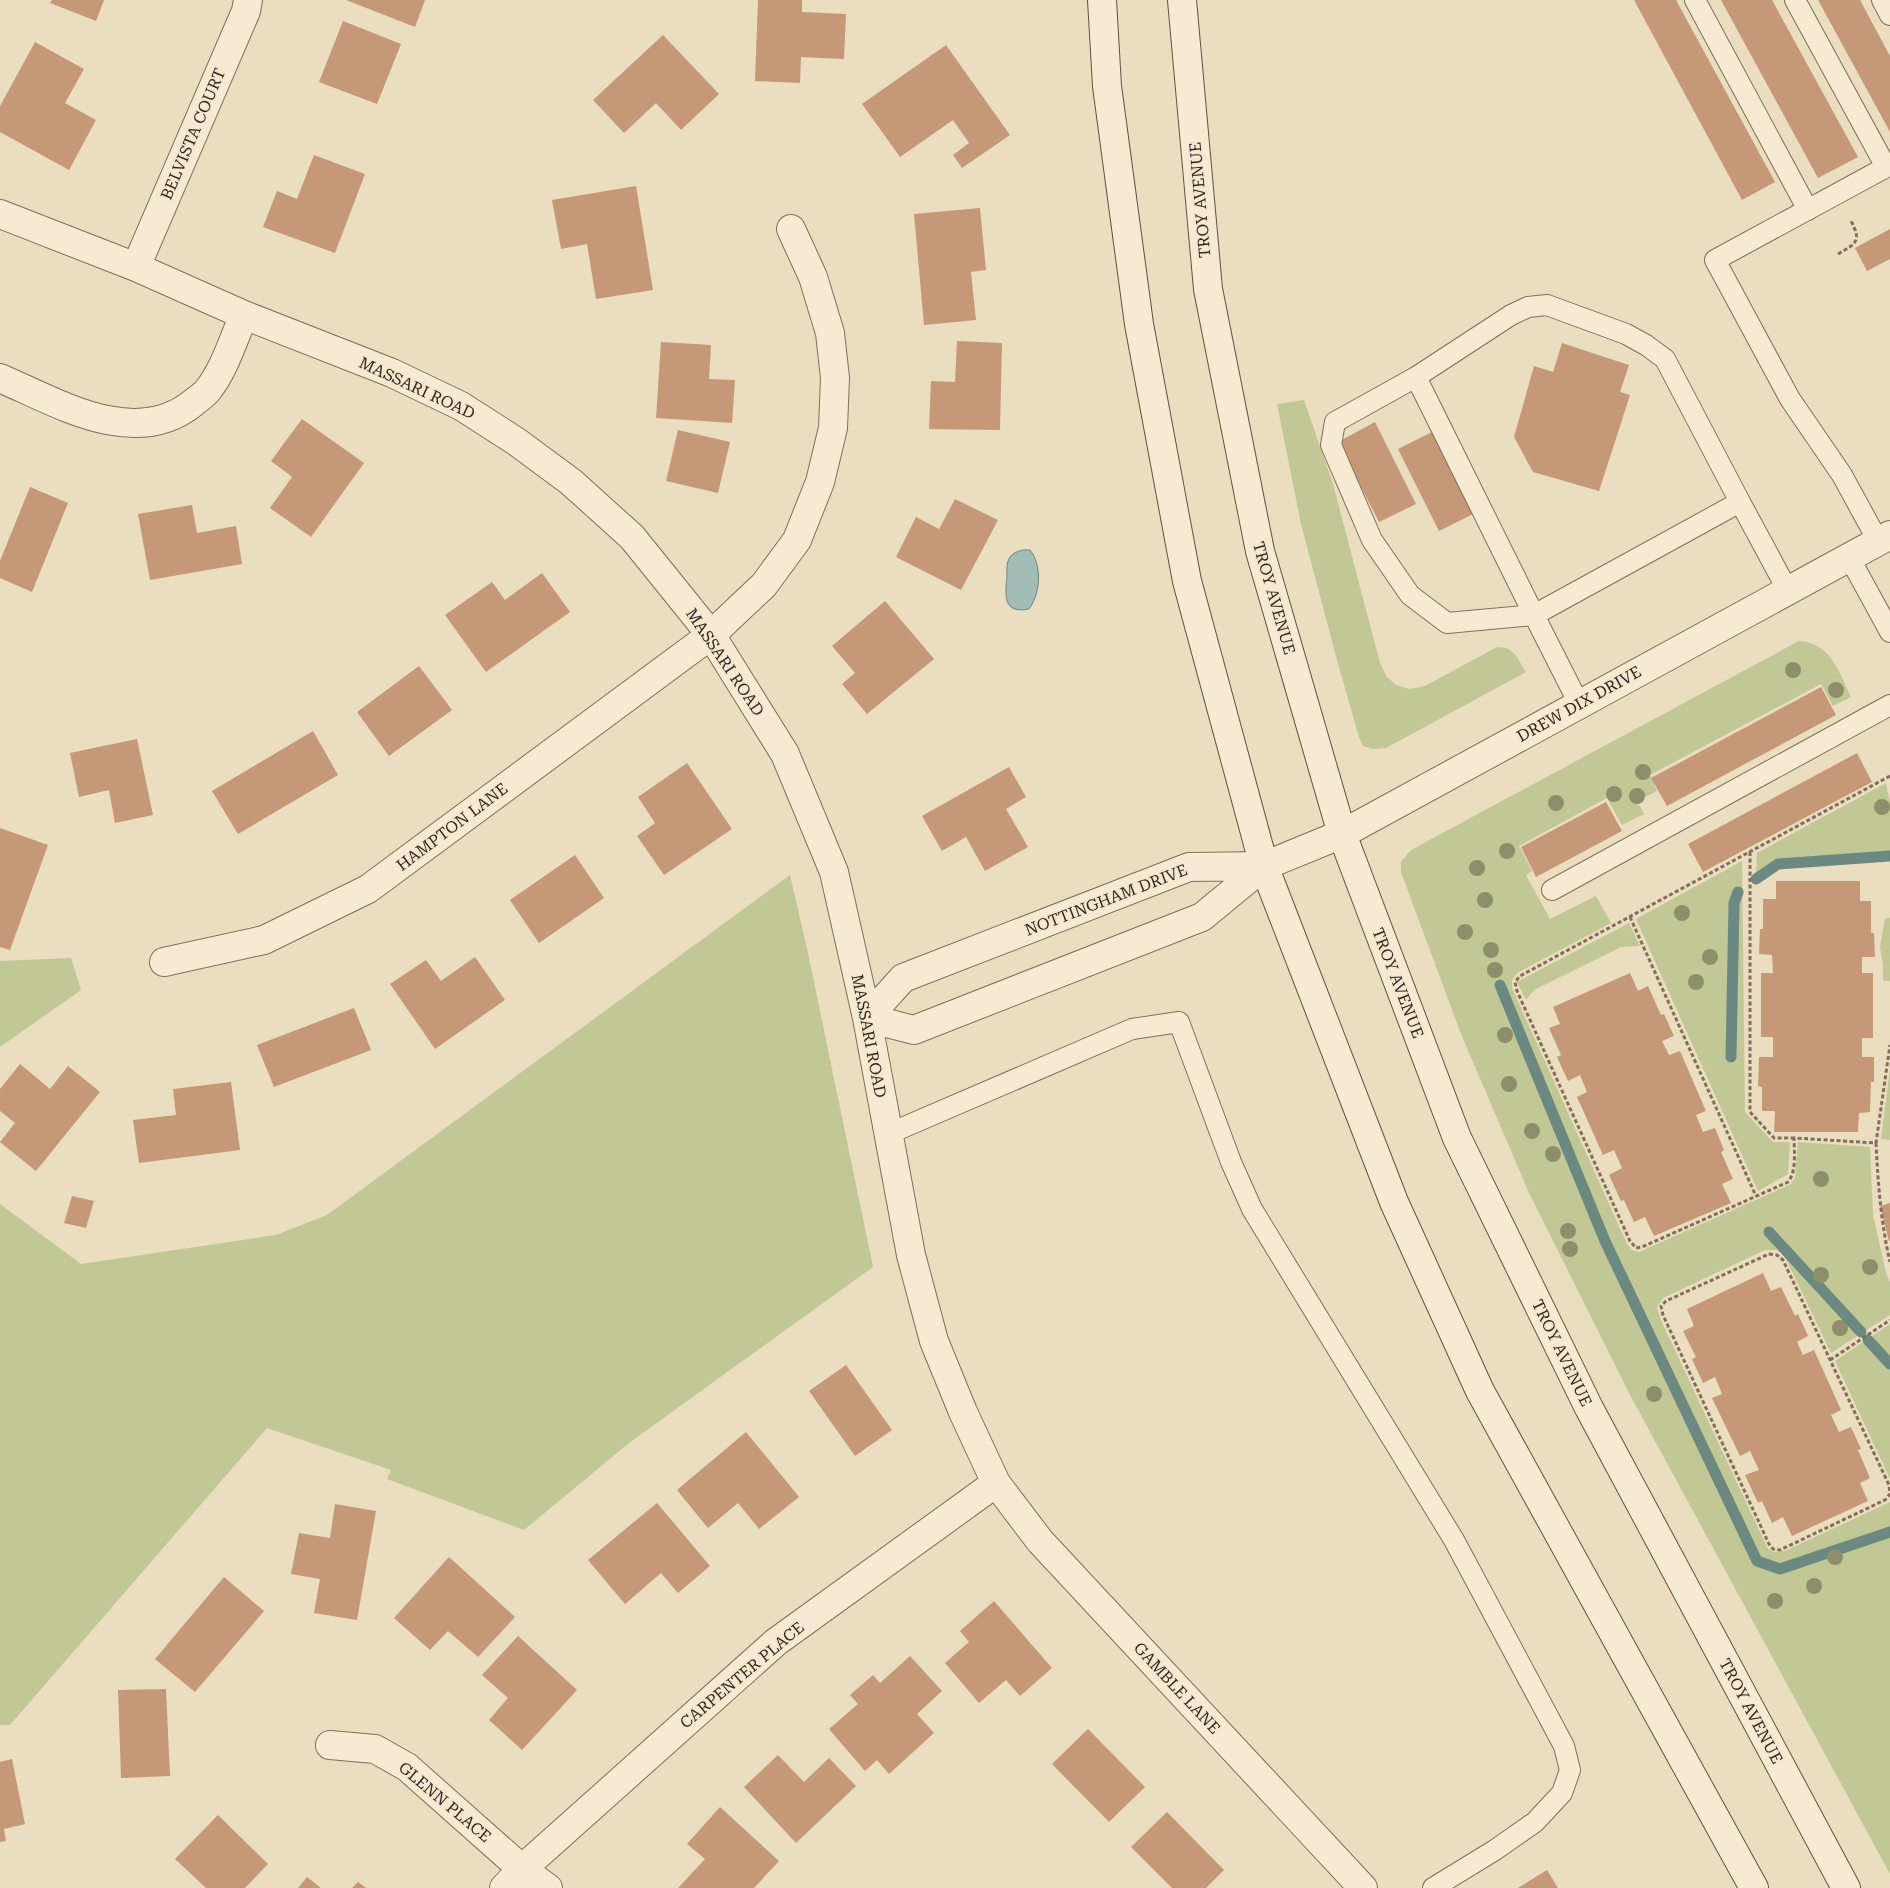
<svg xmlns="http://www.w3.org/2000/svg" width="1890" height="1888" viewBox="0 0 1890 1888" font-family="'Roboto Serif',serif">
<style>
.green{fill:#c1c795}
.water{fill:#a3bcb5;stroke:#6b8981}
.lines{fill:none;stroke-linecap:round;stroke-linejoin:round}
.stream{stroke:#6b8981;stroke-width:11}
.building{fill:#c59878}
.lane-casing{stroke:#826e59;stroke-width:22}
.street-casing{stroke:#826e59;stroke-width:30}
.secondary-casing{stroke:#63503d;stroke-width:30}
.path{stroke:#826e59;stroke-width:3;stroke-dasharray:4 2.5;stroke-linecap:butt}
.lane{stroke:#f6ebd2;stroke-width:20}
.street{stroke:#f6ebd2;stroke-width:28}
.secondary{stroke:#f6ebd2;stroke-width:28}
.tree{fill:#8e8e6b}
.labels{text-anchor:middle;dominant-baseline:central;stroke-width:4;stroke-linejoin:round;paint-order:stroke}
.street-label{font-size:16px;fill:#32271d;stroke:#f2e8cf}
</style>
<rect width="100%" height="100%" fill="#eaddc0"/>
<path class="green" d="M1304,400l29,84 47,179 7,14 9,8 14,4 15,-3 72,-39c18,0 20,11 29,25l-140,76 -13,1 -10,-3 -4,-9 -22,-77 -36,-136 -24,-120z
M1799,641c31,1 40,31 52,56l-18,9 -12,-22 -171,91 7,16 -20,10 7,13 -22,11 -15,-27 -88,48 13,25 -6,4 24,44 46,-23 15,27 -94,50 -5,7v8l115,256 5,6 7,2 152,-68 4,-6 3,-36 72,5 3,68 13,58 4,9v33l-59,38 -47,-98 -7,-5h-12l-102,48 -6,9 3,11 108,231 6,3 11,-1 105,-49v372l-261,-481 -100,-200 -68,-159 -60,-162v-10l10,-12z
M1886,783l4,19v49l-2,2 -113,8 -19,13 1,-21z
M1742,861l3,251 28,30h17l-2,32 -30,17 -122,-272z
M790,875l18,78 65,314 -244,176 -105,87 -137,-51 4,-9 -124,-42 -257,297h-10v-521l81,60 195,-29 51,-20z
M1885,918h5v63h-7v-17l-3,-17z
M1629,923l11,23 -19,1 -87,43 -8,10 -9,-18z
M71,958l10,32 -81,57v-86z
M1890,1068v72l-9,-1z
M1890,1324v155l-55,-118z"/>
<path class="water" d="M1023,550h7c12,15 11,43 -1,59 -26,5 -24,-13 -22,-33 0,-6 -1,-13 3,-19 3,-4 8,-6 13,-7z"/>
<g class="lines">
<path class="stream" d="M1756,879l22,-15 112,-8
M1500,985l105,256 152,320 23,8 110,-37
M1731,1057l3,-154 4,-11
M1769,1232l92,100
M1868,1340l22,24"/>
</g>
<path class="building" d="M52,0h52l-8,21 -46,-18z
M346,0h79l-10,27z
M758,0h44v12l44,2 -2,45 -43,-2 -1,26 -45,-2z
M1634,0h42l99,182 -33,18z
M1721,0h51l86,157 -40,21z
M1818,0h42l30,56v76z
M343,21l58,23 -24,60 -58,-22z
M663,35l56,59 -38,36 -25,-27 -32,30 -31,-33z
M35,42l49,27 -19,34 31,17 -27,50 -69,-38v-26z
M946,45l64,90 -48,33 -9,-13 16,-12 -16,-23 -53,37 -38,-53z
M314,155l51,19 -30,79 -72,-26 14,-36 20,8z
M636,186l17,104 -57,9 -9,-55 -26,5 -9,-49z
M980,208l6,62 -15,2 5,48 -52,5 -10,-111z
M1890,229v30l-23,12 -12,-23z
M957,341l45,2 -2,87 -71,-1 2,-48 24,1z
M661,342l50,3 -2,34 26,1 -3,43 -76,-5z
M1562,343l67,22 -9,27 10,3 -31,96 -66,-19 -19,-35 20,-71 19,6z
M302,419l62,44 -53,74 -41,-29 22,-31 -21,-16z
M1375,422l41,82 -37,18 -41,-80z
M678,430l52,12 -12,51 -52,-12z
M1436,430l41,82 -38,19 -41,-82z
M30,487l38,16 -36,89 -32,-14v-17z
M955,499l43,21 -37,70 -65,-33 20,-40 23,12z
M192,505l5,28 39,-7 6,38 -92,16 -12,-66z
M542,573l28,39 -84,60 -41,-57 47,-33 13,18z
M885,601l49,58 -67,55 -25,-30 13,-11 -23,-27z
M419,666l33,44 -63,46 -32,-44z
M1821,687l15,28 -169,91 -16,-28z
M313,731l25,44 -100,59 -26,-43z
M137,739l16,76 -38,8 -6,-33 -30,7 -9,-44z
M1857,753l15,29 -169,90 -15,-28z
M687,763l45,66 -68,46 -27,-39 18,-13 -17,-26z
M1009,767l17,30 -20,12 22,38 -43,24 -19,-34 -24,14 -20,-35z
M1606,802l16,29 -86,46 -15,-30z
M0,828l48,17 -38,105 -10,-3z
M575,855l29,43 -65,45 -29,-43z
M1776,881h84v20h11v32h3l1,24h-13v16h11v65h-11v19h12v25h-3l-1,30 -11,1 -1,19h-84l1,-21h-13v-24l-4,-1 1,-29h14v-20h-12v-64h12l-1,-18 -13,-1 1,-25h3v-30h13z
M475,957l30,43 -70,49 -45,-65 36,-24 15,21z
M1630,973l8,18 10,-5 13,29 3,-1 10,22 -12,5 7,14 11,-4 26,60 -10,4 7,17 12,-4 9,22 -3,2 12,27 -11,5 9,19 -77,33 -9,-19 -11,5 -10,-22 -3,1 -12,-26 13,-7 -8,-18 -11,5 -26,-58 10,-5 -7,-17 -12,6 -11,-24 4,-2 -12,-27 11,-4 -7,-17z
M354,1008l17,42 -97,37 -17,-42z
M20,1064l30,25 18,-23 32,26 -64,79 -36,-29 15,-19 -15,-12v-22z
M231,1082l9,68 -101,13 -6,-43 43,-5 -3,-26z
M72,1196l22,5 -8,27 -22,-5z
M1890,1203v38h-1l-9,-35z
M1763,1273l8,18 10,-4 14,29 3,-2 10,22 -11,6 6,13 11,-5 27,60 -10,5 8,17 12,-5 10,22 -3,1 12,28 -10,5 8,18 -76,35 -9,-19 -11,6 -10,-22 -4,2 -13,-28 14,-5 -9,-19 -10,5 -28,-58 10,-4 -7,-17 -12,6 -11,-24 4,-2 -13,-26 11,-5 -7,-17z
M846,1365l46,65 -37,26 -46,-65z
M746,1432l53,65 -40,32 -21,-26 -30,25 -31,-38z
M657,1503l53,63 -32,27 -17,-20 -36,31 -37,-44z
M335,1504l41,7 -19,109 -43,-7 6,-34 -29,-5 8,-41 31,5z
M449,1557l66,60 -37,40 -30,-26 -18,19 -36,-32z
M224,1577l40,34 -69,81 -40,-33z
M994,1601l58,67 -32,28 -14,-16 -27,23 -34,-40 24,-21 -9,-11z
M518,1636l59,54 -55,60 -33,-30 19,-22 -26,-23z
M910,1656l32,35 -25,23 17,19 -45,41 -12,-14 -12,11 -36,-42 29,-25 -8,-9 23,-20 7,8z
M166,1689l4,87 -49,2 -3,-88z
M1088,1729l57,58 -36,35 -57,-58z
M778,1755l26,27 25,-24 27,28 -60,57 -52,-56z
M12,1759l13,65 -21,5 2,12 -6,1v-80z
M720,1807l59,54 -25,27h-76l27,-29 -18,-15z
M1167,1812l57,58 -18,18h-34l-41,-41z
M218,1815l50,49 -23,24h-39l-31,-29z
M1547,1870l11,18h-40z
M307,1877l14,11h-23z
M358,1882l8,6h-14z"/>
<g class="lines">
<g class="lane-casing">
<path id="lane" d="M1695,0l113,210
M1795,0l91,167
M1882,0l8,15
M1416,377l-81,45 -4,23 41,95 38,55 37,28 87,-8 -118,-238 95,-62 17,-8 19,-2 79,29 20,11 19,14 75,143
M1878,541l-36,-66 -52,-76 -75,-139 175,-95
M1849,557l41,75
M1579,704l-45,-89 206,-113 48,89
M1552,890l338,-185
M888,1134l244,-105 47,-7 52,140 21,47 202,331 110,206 6,24 -8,23 -27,29 -40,28 -62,38"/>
</g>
<g class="street-casing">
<path id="street" d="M0,214l136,53 108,48 148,58 69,33 56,36 54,40 61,55 79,98 74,119 49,118 33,146 44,237 23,86 29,71 33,71 44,58 323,347
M136,267l110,-256 2,-11
M0,378c58,25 135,72 193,25 5,-4 11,-8 15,-13 17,-22 25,-50 36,-75
M1264,866l-75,1 -286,111 -36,40 47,12 288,-113 62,-51 78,-32 548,-299
M164,962l100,-22 104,-51 343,-254 53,-50 33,-45 23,-58 13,-54 2,-50 -5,-45 -17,-56 -22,-48
M330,1745l45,4 32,18 115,102 26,19
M504,1888l18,-19 254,-227 220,-159"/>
</g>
<g class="secondary-casing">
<path id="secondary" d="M1102,0l5,86 32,238 48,257 77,285 130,336 86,189 274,497
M1182,0l26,289 52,262 82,283 115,304 132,270 257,480"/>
</g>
<path class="path" d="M1838,254c19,-11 24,-13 12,-35
M1890,776l-370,200 -5,6 2,9 113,250 6,7 6,-1 146,-65c9,-11 6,-31 6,-44l82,5 14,-98
M1750,852v260l24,26h20
M1630,917l126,279
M1876,1143c2,41 5,80 14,119
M1769,1254l8,1 6,5 106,225 1,9 -5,6 -105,50 -7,-1 -4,-5 -106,-229 -2,-9 5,-5z
M1830,1360l60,-40"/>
<use href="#lane" class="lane"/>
<use href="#street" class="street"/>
<use href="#secondary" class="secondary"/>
</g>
<g class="tree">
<circle cx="1793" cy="670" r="8"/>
<circle cx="1836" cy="690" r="8"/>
<circle cx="1643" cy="772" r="8"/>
<circle cx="1614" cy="794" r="8"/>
<circle cx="1637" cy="796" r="8"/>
<circle cx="1556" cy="803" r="8"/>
<circle cx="1882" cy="807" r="8"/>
<circle cx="1507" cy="851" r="8"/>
<circle cx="1477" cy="868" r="8"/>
<circle cx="1485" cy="900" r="8"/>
<circle cx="1682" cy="913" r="8"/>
<circle cx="1465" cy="932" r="8"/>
<circle cx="1491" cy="950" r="8"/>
<circle cx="1710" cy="957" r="8"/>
<circle cx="1495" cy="970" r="8"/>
<circle cx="1696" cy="982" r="8"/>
<circle cx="1505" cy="1035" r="8"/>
<circle cx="1509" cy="1084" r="8"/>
<circle cx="1532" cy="1131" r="8"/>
<circle cx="1553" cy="1154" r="8"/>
<circle cx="1821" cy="1179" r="8"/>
<circle cx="1568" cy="1231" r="8"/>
<circle cx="1570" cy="1249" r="8"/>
<circle cx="1870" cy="1267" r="8"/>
<circle cx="1821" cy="1275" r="8"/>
<circle cx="1840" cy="1328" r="8"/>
<circle cx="1654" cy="1394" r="8"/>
<circle cx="1835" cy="1557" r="8"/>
<circle cx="1814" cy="1586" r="8"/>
<circle cx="1775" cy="1601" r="8"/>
</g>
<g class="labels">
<g class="street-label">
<text transform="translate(193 134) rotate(-67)">BELVISTA COURT</text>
<text transform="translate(1200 200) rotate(-95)">TROY AVENUE</text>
<text transform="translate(417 388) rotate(25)">MASSARI ROAD</text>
<text transform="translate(1274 598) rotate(74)">TROY AVENUE</text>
<text transform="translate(725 662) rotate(56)">MASSARI ROAD</text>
<text transform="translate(1579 704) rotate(-29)">DREW DIX DRIVE</text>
<text transform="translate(452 827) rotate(-37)">HAMPTON LANE</text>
<text transform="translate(1106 900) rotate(-21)">NOTTINGHAM DRIVE</text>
<text transform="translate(1398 983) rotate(69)">TROY AVENUE</text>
<text transform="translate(869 1036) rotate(79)">MASSARI ROAD</text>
<text transform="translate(1562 1353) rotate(64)">TROY AVENUE</text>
<text transform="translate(742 1675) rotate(-40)">CARPENTER PLACE</text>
<text transform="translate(1177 1688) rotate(47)">GAMBLE LANE</text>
<text transform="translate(1751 1711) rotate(62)">TROY AVENUE</text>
<text transform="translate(445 1802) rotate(40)">GLENN PLACE</text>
</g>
</g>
</svg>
